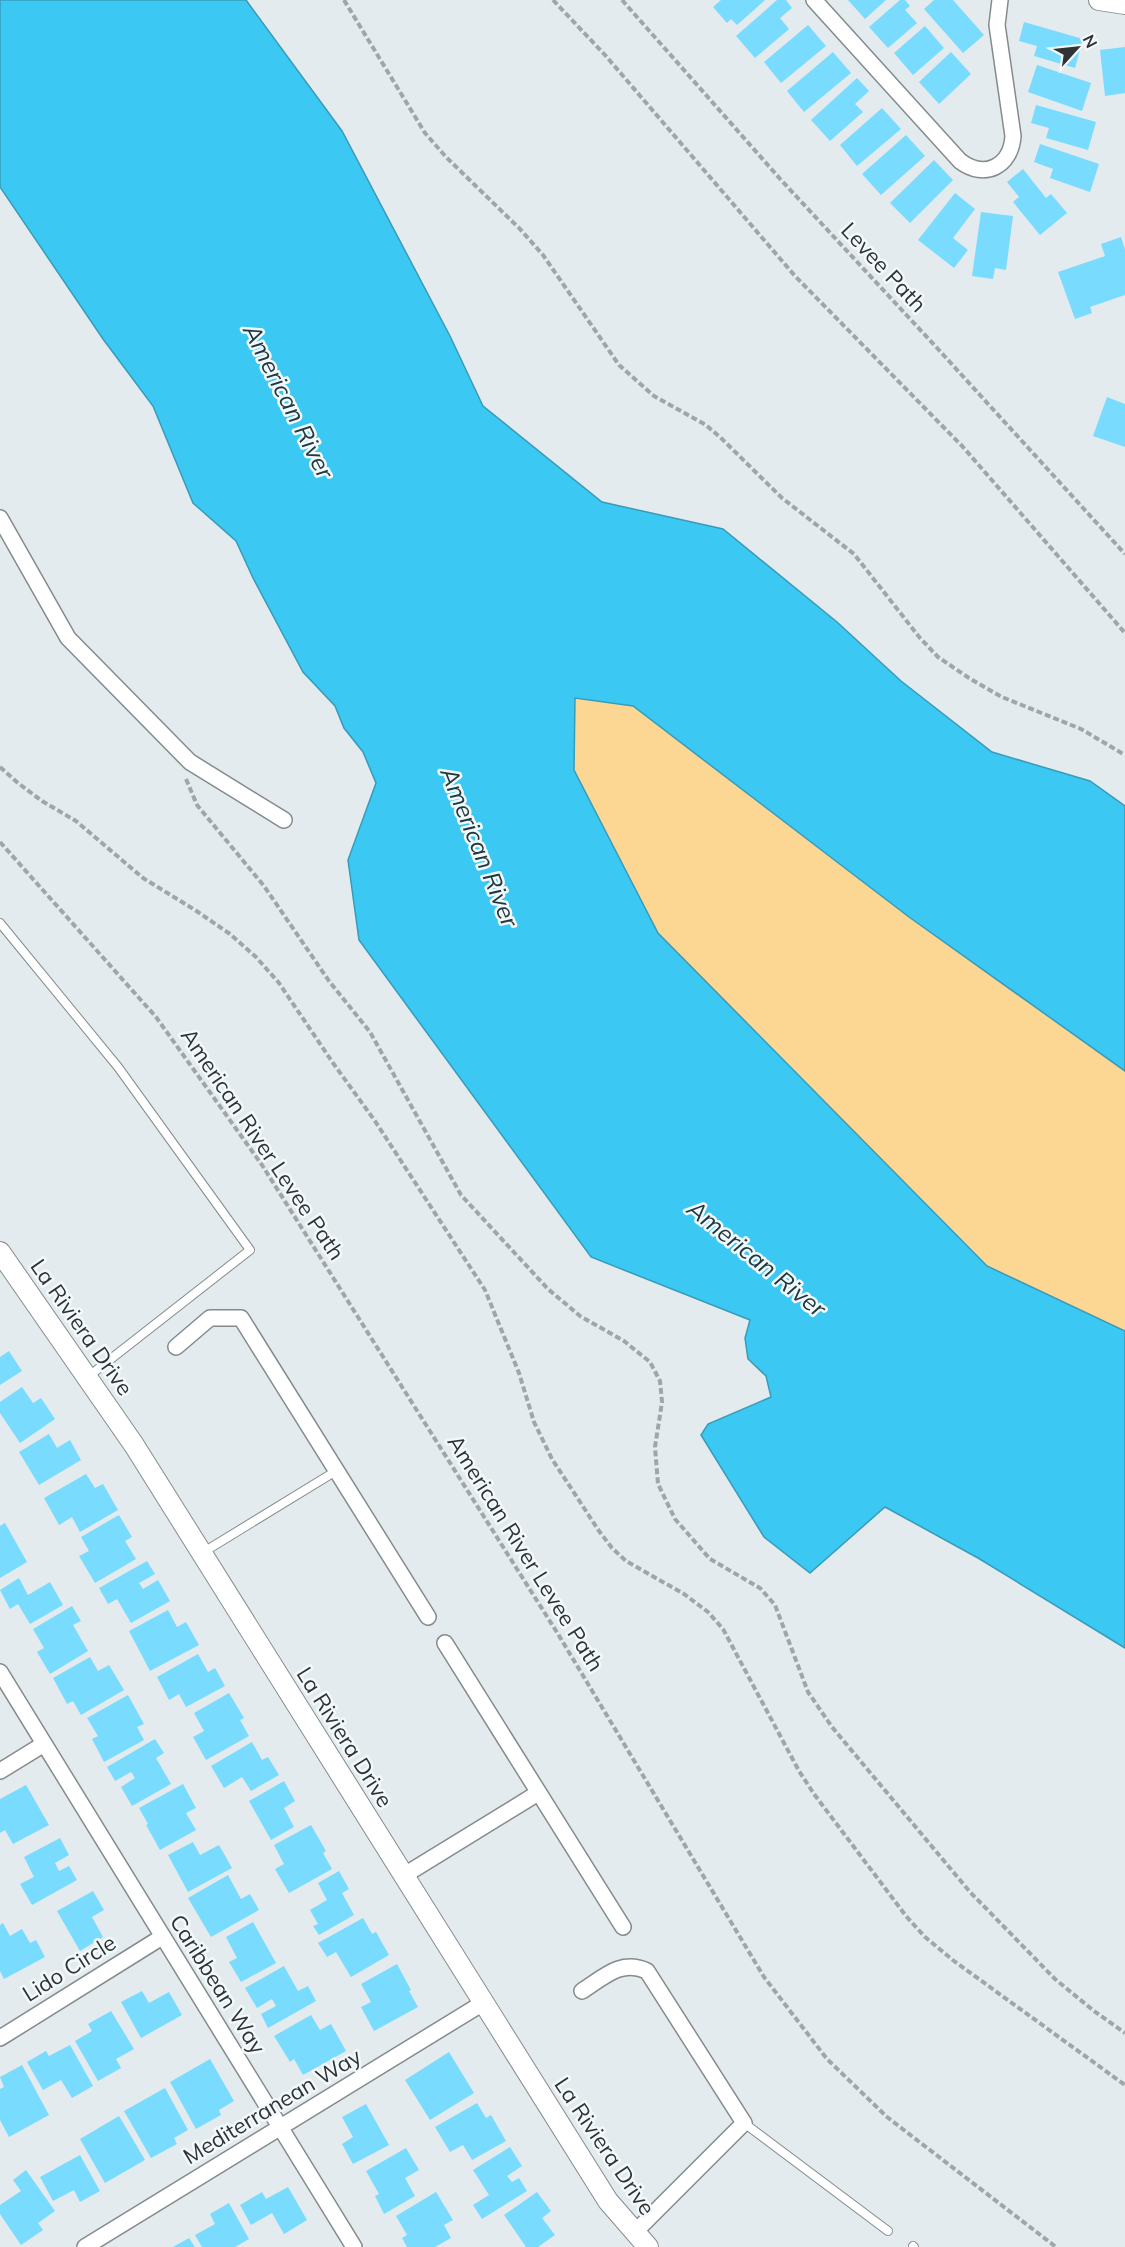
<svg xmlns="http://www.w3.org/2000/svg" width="1125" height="2247" viewBox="0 0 1125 2247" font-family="Mulish,sans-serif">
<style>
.green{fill:#fcd793}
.water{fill:#3bc8f3;stroke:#389bb9;stroke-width:1.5}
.building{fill:#79dbfe}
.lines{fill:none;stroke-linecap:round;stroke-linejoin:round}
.service-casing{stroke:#858b8d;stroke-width:10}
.minor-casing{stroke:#858b8d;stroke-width:18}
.tertiary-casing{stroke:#858b8d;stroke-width:22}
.path{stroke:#a0a5a7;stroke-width:4;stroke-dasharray:6 3;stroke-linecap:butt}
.service{stroke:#fff;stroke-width:8}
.minor{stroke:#fff;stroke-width:15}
.tertiary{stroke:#fff;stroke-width:20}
.labels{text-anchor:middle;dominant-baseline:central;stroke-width:5;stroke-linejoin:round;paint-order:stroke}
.street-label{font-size:22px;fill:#303233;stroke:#f2f9fb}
.water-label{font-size:24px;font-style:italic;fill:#20373f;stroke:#f2f9fb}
</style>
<rect width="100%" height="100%" fill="#e4ebee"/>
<path class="green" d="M575,698l58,8 276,211 216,154v260l-138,-65 -329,-333 -84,-163z"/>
<path class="water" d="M0,0h246l96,131 108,205 33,70 119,96 121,27 114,93 64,59 91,71 98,29 35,25v265l-216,-154 -276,-211 -58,-8 -1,72 84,163 329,333 138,65v317l-147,-90 -93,-51 -75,66 -46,-36 -63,-102 7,-11 63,-27 -5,-21 -18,-17 -3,-21 5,-18 -159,-63 -232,-317 -11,-80 28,-77 -13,-31 -19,-24 -9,-22 -32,-34 -50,-94 -17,-37 -43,-38 -40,-97 -50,-67 -103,-152z"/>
<path class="building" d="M721,0h44l-28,25 -6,-6 -4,4 -14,-16z
M777,0h9l6,8 -12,10 9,11 -34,29 -19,-22z
M848,0h38l-21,19z
M900,0h5l5,6 -5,4 12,13 -29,25 -19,-21z
M934,0h19l31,35 -21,18 -39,-44z
M1024,22l59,17 -8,29 -41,-12 3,-10 -18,-5z
M808,25l18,21 -45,37 -17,-21z
M925,26l19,22 -31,27 -19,-22z
M1125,47v46l-20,3 -5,-46z
M833,52l18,21 -47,39 -17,-21z
M951,52l20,22 -32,30 -20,-22z
M1037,65l54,18 -9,28 -54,-19z
M857,78l12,13 -14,13 8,8 -33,29 -19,-21z
M1036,105l60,17 -8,28 -42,-12 3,-10 -18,-5z
M882,108l19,21 -44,37 -17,-21z
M906,135l19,21 -44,39 -19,-21z
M1040,144l59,20 -9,28 -40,-14 3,-9 -19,-7z
M934,160l19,20 -43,43 -20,-20z
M1023,169l23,29 5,-4 16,19 -27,22 -27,-33 6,-5 -12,-15z
M955,193l20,16 -22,29 15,12 -14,18 -36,-28z
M981,212l32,4 -7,54 -11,-2 -2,11 -21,-3z
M1121,237l4,12v46l-35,12 2,6 -17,6 -17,-47 47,-16 -4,-12z
M1107,397l18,7v43l-32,-11z
M9,1351l13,20 -22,14v-28z
M22,1387l11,16 8,-5 14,21 -35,24 -20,-30v-11z
M49,1434l8,14 13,-8 11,20 -42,25 -20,-33z
M86,1474l9,14 8,-4 15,26 -38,22 -8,-15 -13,8 -15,-27z
M119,1515l13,22 -7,4 11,18 -41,24 -16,-27 10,-5 -8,-14z
M5,1523l22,39 -27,16v-52z
M147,1561l8,13 -16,9 4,6 15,-9 12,21 -39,22 -14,-24 -9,5 -9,-16z
M19,1578l9,17 22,-13 13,23 -33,19 -12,-20 -8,5 -10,-19z
M72,1606l9,15 -8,4 15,26 -38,23 -13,-22 7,-4 -11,-19z
M168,1610l9,17 9,-5 13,23 -49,26 -21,-40z
M198,1654l10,18 7,-4 10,18 -39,21 -7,-13 -10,6 -12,-23z
M90,1657l8,14 11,-6 15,25 -43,25 -8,-14 -6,3 -14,-26z
M229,1693l15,25 -4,2 9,16 -43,24 -13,-23 11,-6 -10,-18z
M128,1695l16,29 -7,3 7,13 -40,22 -12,-23 6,-3 -11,-18z
M155,1739l9,14 -8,5 15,26 -39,22 -11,-19 14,-9 -4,-6 -16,9 -8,-14z
M252,1742l10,18 6,-3 11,18 -28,16 -9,-14 -18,11 -13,-22z
M284,1781l11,20 -11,7 10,19 -23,13 -22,-39z
M183,1784l13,24 -10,5 10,17 -36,20 -14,-25 2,-1 -9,-16z
M26,1785l23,40 -36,19 -8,-14 -5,3v-34z
M311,1825l15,26 -3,2 9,16 -43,24 -14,-24 9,-5 -10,-19z
M60,1838l9,17 -14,8 4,8 10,-5 8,14 -45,25 -12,-21 14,-7 -10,-20z
M193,1842l7,13 19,-10 13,23 -44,24 -20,-37z
M339,1871l10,18 -7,4 12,22 -35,20 -6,-9 5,-2 -8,-14 17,-10 -9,-17z
M228,1875l13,24 9,-5 9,16 -48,27 -23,-39z
M93,1891l11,19 -12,7 11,20 -23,14 -23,-40z
M363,1918l9,16 4,-2 13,23 -38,22 -15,-25 -9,5 -9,-14z
M253,1922l23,41 -35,19 -12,-20 8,-4 -11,-21z
M3,1923l7,13 12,-7 8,14 6,-3 9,17 -41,22 -4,-8v-46z
M397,1964l14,26 -2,1 9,16 -44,24 -13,-24 10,-5 -10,-18z
M284,1966l14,25 10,-5 8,15 -48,27 -7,-14 15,-8 -4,-7 -15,9 -12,-20z
M142,1991l7,12 20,-11 13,23 -41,23 -20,-36z
M111,2011l23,38 -18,10 5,9 -23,13 -23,-40 17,-10 -4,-7z
M311,2015l9,15 11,-6 15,27 -43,24 -9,-16 -4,3 -16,-26z
M70,2045l23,41 -21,12 -11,-18 -18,10 -16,-28 19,-11 3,5z
M449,2052l25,41 -44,27 -25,-40z
M210,2059l24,42 -15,9 2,5 -25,14 -26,-47z
M22,2065l27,50 -40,22 -9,-17v-31l4,-2 -4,-10z
M165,2088l23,42 -14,8 3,6 -26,14 -27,-47z
M477,2103l9,15 5,-3 15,26 -34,19 -9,-15 -13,7 -15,-25z
M366,2104l23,41 -36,19 -11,-20 11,-7 -11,-20z
M119,2116l26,44 -40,23 -25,-44z
M510,2147l12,19 -15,10 5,6 7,-4 8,13 -45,28 -9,-14 16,-10 -16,-25z
M406,2148l13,22 -14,8 10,18 -31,18 -9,-18 4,-2 -13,-23z
M80,2155l20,36 -20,11 -6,-12 -21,11 -13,-24z
M26,2170l29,41 -17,12 5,7 -22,15 -21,-31v-9l21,-14 -8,-11z
M288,2187l19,33 -23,14 -12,-21 -21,12 -11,-20 22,-13 4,7z
M436,2192l17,28 -9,5 7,13 -16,9h-28l-5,-9 5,-3 -11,-19z
M537,2192l14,19 -9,7 13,17 -17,12h-12l-22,-32z
M229,2203l20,36 -14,8h-33l-7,-12 20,-11 -5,-10z
M189,2238l6,9h-22z"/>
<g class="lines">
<g class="service-casing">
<path id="service" d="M0,923l118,144 132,183 -161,126
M202,1553l134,-82
M744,2123l144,108
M913,2246l1,1"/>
</g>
<g class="minor-casing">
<path id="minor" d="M814,0l146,161c25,19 51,5 53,-25l-16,-111 3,-25
M0,518l68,120 122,124 94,58
M176,1347l34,-29h31l187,299
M445,1643l178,284
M0,1672l354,575
M0,1771l44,-27
M403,1876l135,-83
M582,1991c22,-14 39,-32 65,-20l97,152 -110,110
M0,2038l162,-101
M85,2247l398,-244"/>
</g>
<g class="tertiary-casing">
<path id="tertiary" d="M1099,0l26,4
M0,1252l134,193 474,756 40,46"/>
</g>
<path class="path" d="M344,0l81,133 21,24 74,72 23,26 76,110 35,31 52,29 16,14 60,59 72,56 66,84 18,19 31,21 33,19 79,32 44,26
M553,0l52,55 190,221 168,171 162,186
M622,0l160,181 156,168 187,205
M0,767l18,16 24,18 34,20 67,57 52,32 35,24 26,23 23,26 54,80 42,58 110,169 34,83 15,49 18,37 47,72 13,17 14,13 58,33 24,18 15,17 76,142 15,23 92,122 19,21 29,24 171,124
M186,779l11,26 67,81 65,95 41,51 91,163 87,94 32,27 44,25 26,21 10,19 2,21 -7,45 3,37 17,35 35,40 50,29 15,17 33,87 24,35 138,165 85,87 39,32 31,22
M0,842l156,175 106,148 296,469 206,343 63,82 60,58 169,130"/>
<use href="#service" class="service"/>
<use href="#minor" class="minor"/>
<use href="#tertiary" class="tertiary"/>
</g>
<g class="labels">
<g class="street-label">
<text transform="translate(884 267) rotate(47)">Levee Path</text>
<text transform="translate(263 1144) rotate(56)">American River Levee Path</text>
<text transform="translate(82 1327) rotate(55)">La Riviera Drive</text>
<text transform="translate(526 1553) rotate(58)">American River Levee Path</text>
<text transform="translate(345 1737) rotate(58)">La Riviera Drive</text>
<text transform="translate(69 1968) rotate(-32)">Lido Circle</text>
<text transform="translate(218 1984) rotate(58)">Caribbean Way</text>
<text transform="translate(272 2106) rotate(-31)">Mediterranean Way</text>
<text transform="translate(605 2146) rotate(56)">La Riviera Drive</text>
</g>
<g class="water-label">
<text transform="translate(289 401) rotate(63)">American River</text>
<text transform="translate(480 847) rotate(68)">American River</text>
<text transform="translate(757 1258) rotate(39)">American River</text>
</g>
</g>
<g transform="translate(1077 48) rotate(63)" stroke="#f2f9fb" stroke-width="4.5" paint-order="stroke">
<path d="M0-4.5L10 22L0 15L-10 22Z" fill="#303233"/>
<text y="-9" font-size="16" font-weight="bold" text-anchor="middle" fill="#303233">N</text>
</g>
</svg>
